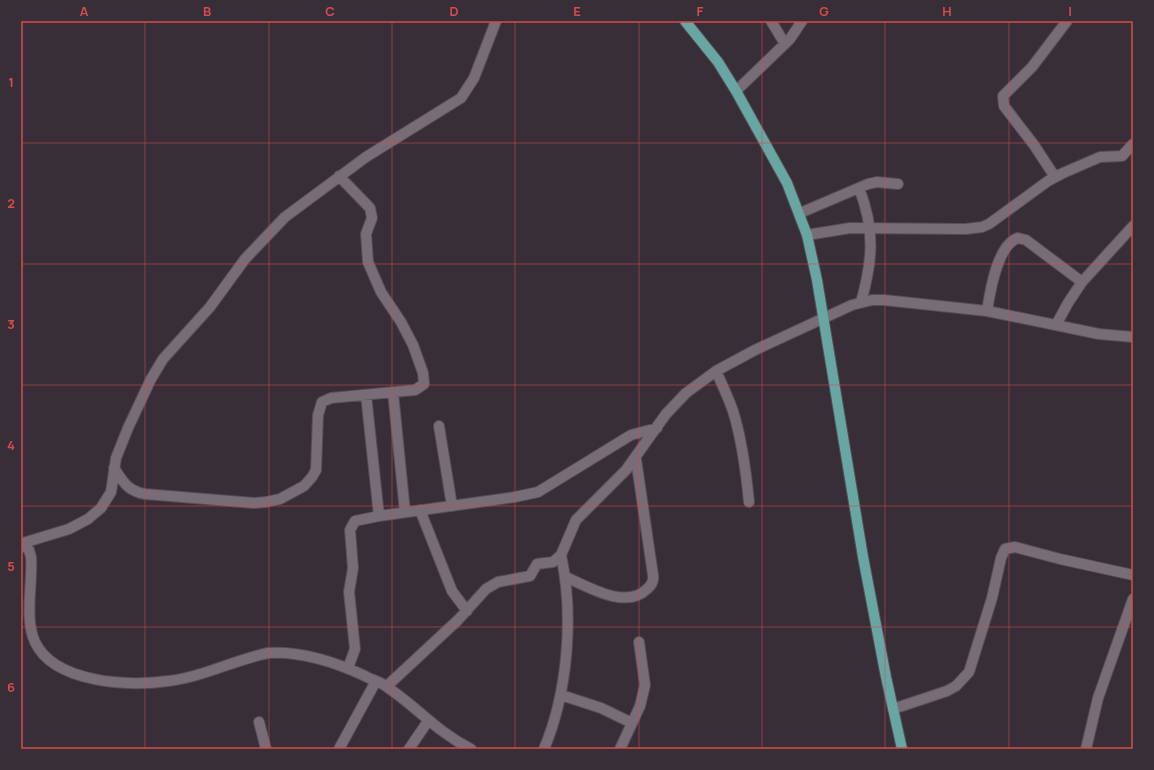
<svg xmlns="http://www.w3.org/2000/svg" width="1154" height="770" viewBox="0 0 1154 770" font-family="Manrope,sans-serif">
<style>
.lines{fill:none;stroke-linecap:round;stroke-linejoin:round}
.minor-casing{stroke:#554d54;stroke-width:12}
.major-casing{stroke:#554d54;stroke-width:12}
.minor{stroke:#786d77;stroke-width:10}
.major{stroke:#68a6a4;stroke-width:10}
.grid{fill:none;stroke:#d84b4d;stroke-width:1;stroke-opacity:0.55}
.neatline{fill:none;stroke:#d84b4d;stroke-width:1.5}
.grid-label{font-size:13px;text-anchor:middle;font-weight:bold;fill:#d84b4d}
</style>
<rect width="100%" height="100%" fill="#382e37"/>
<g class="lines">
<g class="minor-casing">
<path id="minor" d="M771,21l14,23
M736,91l54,-52 12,-18
M1055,177l-21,-32 -30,-39 -1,-10 29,-29 35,-46
M859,188c16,41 14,72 2,114
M800,213l68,-29 9,-2 21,2
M807,235l43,-7 116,1 16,-2 7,-3 59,-43 15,-8 37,-16 22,-1 11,-12
M987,311c3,-19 10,-66 31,-73l8,2 56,42
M1056,325l12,-22 14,-21 51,-56
M716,371c6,13 12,26 17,40 9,29 13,60 16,91
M393,392l12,120
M366,395l13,121
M439,426l13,80
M114,468c9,14 14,23 31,26l109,9 12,-1 14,-3 24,-13 8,-9 4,-7 2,-55 4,-13 9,-4 84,-8 9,-6 -1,-11 -10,-28 -12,-23 -20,-30 -13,-30 -2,-28 6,-16 -2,-10 -31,-32
M420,510l32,81 15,20
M21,543l8,7 2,7c2,25 -7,62 4,85 19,41 95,45 133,39 35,-4 66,-21 100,-28 34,-2 67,9 97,23 7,4 16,6 22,11 30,20 50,45 84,62
M23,543l46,-14 19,-10 13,-11 10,-16 5,-34 12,-30 23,-49 12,-20 47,-52 35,-48 40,-42 81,-60 95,-59 13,-20 22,-57
M566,577c22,10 60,33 81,12 5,-4 7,-8 6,-14l-17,-116
M348,668l7,-19 -6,-57 4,-24 -3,-38 5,-9 24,-5 136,-19 23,-5 93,-57 26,-7
M387,686l71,-66 28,-31 12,-7 32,-6 7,-12 16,-2 8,-7 15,-35 50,-50 40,-56 20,-21 30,-22 39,-21 97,-45 20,-5h12l103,11 112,23 34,3
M561,695l40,13 31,15
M893,709l54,-18 9,-5 13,-14 23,-74 9,-40 4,-9 10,-2 45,12 73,16
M259,722l7,27
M339,749l37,-68
M409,749l19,-28
M544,749c24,-57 30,-134 17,-194
M620,749l20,-43 5,-21 -6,-43
M1086,749l12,-51 35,-99"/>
</g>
<g class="major-casing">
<path id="major" d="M685,21l33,41 18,29 51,92 20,52 10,45 46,277 23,120 16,72"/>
</g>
<use href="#minor" class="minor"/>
<use href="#major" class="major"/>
</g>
<path class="grid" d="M145,21v728M269,21v728M392,21v728M515,21v728M639,21v728M762,21v728M885,21v728M1009,21v728M21,143h1112M21,264h1112M21,385h1112M21,506h1112M21,627h1112"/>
<rect width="1154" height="770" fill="none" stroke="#382e37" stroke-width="44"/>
<rect x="22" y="22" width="1110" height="726" class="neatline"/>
<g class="grid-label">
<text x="84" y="16">A</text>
<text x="207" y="16">B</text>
<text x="330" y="16">C</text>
<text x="454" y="16">D</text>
<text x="577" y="16">E</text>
<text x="700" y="16">F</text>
<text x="824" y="16">G</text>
<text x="947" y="16">H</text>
<text x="1070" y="16">I</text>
<text x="11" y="87">1</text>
<text x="11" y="208">2</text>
<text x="11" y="329">3</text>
<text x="11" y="450">4</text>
<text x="11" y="571">5</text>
<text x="11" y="692">6</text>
</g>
</svg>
